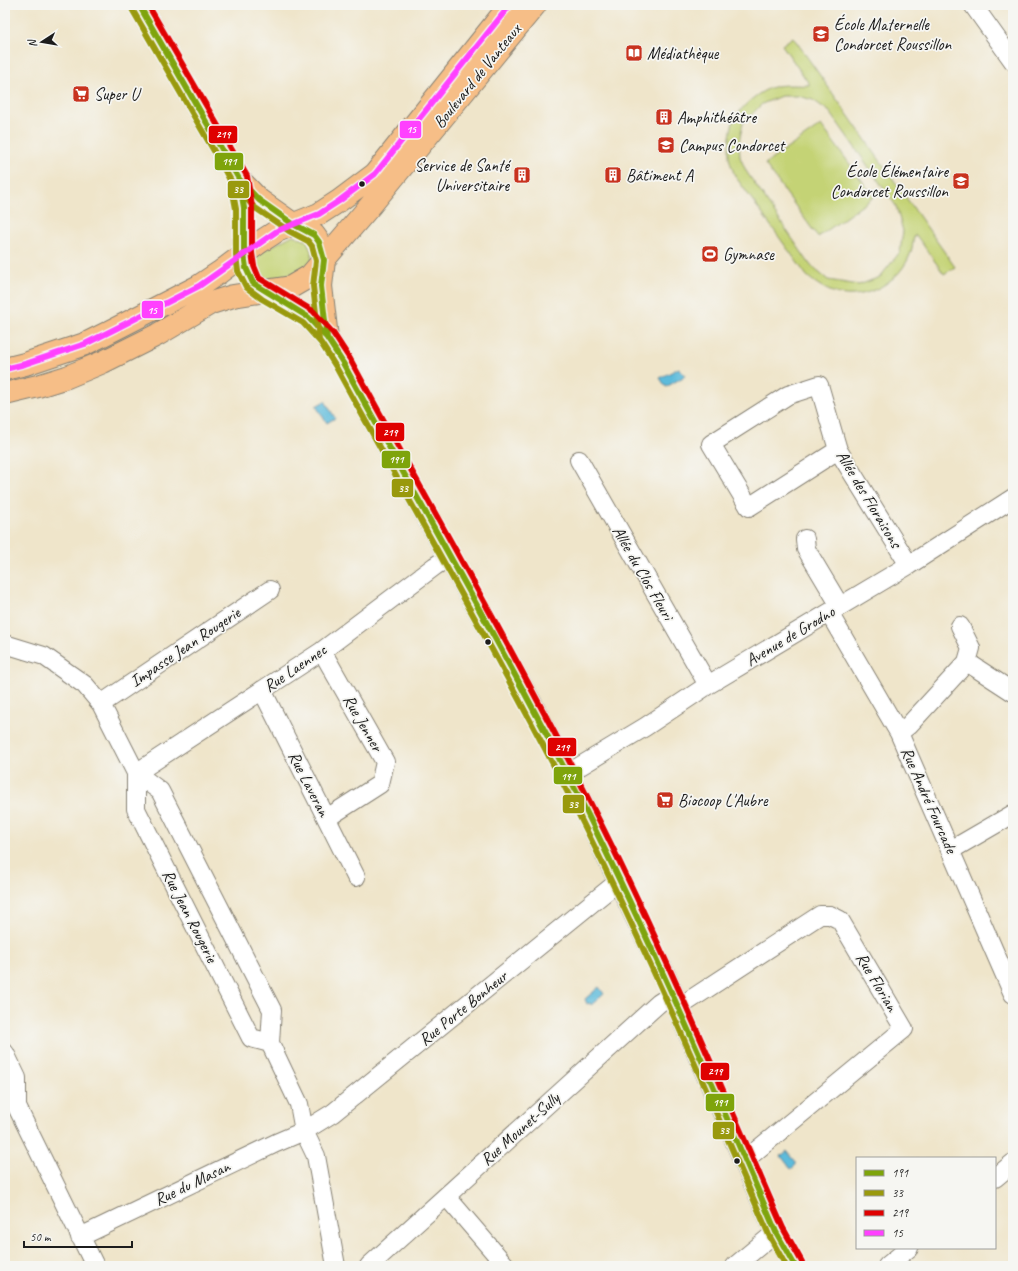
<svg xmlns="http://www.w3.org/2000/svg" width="1018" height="1271" viewBox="0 0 1018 1271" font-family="Caveat,sans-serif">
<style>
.green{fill:#c4d375;stroke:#707848;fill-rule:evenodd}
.water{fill:#5dbbdb;stroke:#3c6c7c}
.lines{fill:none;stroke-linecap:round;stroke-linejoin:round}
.minor-casing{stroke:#868073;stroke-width:20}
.major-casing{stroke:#868073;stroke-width:24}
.minor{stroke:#fff;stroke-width:18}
.major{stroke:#f6be87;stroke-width:22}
.bus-1-casing{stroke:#f6f6f2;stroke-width:9}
.bus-2-casing{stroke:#f6f6f2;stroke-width:9}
.bus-3-casing{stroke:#f6f6f2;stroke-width:9}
.bus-4-casing{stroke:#f6f6f2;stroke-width:9}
.bus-1{stroke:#7ea40b;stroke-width:6}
.bus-2{stroke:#99990d;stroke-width:6}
.bus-3{stroke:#df0101;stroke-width:6}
.bus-4{stroke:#ff40ff;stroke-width:6}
.bus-dot{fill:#1c1c1c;stroke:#f6f6f2;stroke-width:1.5}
.labels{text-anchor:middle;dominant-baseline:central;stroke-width:3.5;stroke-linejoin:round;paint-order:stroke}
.poi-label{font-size:17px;fill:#1c1c1c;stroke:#f6f6f2;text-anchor:start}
.street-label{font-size:17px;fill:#1c1c1c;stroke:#f6f6f2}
.line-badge{stroke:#f6f6f2;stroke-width:1.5}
.badge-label{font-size:11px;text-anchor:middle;font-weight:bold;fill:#fff}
</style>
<rect width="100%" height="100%" fill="#f6f6f2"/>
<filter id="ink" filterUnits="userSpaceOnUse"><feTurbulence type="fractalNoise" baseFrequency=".025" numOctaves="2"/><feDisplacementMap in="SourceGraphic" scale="8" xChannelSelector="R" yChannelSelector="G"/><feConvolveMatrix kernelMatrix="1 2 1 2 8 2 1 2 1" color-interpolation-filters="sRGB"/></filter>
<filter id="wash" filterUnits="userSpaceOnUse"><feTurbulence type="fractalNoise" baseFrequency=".012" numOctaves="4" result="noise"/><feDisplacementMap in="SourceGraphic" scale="16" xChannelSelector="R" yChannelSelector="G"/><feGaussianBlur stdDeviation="0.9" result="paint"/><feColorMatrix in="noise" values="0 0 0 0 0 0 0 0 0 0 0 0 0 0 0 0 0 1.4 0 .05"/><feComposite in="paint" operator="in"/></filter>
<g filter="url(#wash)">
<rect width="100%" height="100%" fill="#efe5ca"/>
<path class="green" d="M793,37l162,230 -11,7 -28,-39 -2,1c-1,7 -2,15 -5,21 -12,28 -50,47 -79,34 -9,-4 -16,-9 -23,-15l-72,-100c-3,-8 -7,-17 -6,-26 0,-8 2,-24 5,-30 9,-16 25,-29 42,-34 11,-2 23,0 34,-1l-28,-40zM781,96h17l15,4 17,12 66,94 7,25 -3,21 -20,25 -21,8 -31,-5 -17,-14 -65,-95 -6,-14 -1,-15 4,-19 19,-19z
M821,125l53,72 -56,40 -53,-73z
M293,235l14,6 4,10 1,9 -18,15 -24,7 -13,-10 -2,-12 2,-6z"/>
<path class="water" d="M679,368l6,8 -19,11 -6,-9z
M325,401l10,17 -8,5 -11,-17z
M599,987l5,7 -13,11 -1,-2 -3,1 -2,-5z
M787,1151l9,11v3l-5,4 -10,-13z"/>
</g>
<g filter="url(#ink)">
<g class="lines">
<g class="minor-casing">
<path id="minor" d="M973,5l40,56
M838,450l-89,57 -38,-63 77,-49 31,-10 19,65 71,115
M579,460l129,225
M805,539l1,10 34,57
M829,613l70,120 114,261
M960,626l11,22 -4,14
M5,644l39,12 41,29 16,19 35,69 24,18 112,219 -2,33 29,61 5,27 12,25 20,110
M322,651l63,111 -5,22 -53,34
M262,690l94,187
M101,704l169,-114
M899,733l10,-8 58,-63 46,30
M136,773l186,-122 113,-85 14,-9
M136,773v36l115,229 19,5
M567,774l78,-47 63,-42 201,-120 104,-67
M951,850l62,-36
M679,1007l141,-92h10l10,5 64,109 -159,131
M5,1053l12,25v29l78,159
M995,1178l18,-15
M446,1196l60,70
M80,1237l196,-94 28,-12 29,-18 286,-232
M369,1266l290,-263 14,-9
M735,1266l41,-34
M887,1266l22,-18"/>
</g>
<g class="major-casing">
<path id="major" d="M139,5l100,174 20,21 34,24 15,7 6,4 5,7 5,18 -3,26 6,52
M239,179l5,29v46l2,14 7,15 13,9 42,25 19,21 16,25 38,70 149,269 56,109 79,166 111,255 19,34
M5,369l20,-5 60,-20 30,-15 84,-43 21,-14 40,-30 17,-11 42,-17 20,-13 36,-27 135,-169
M5,394l33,-8 29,-9 36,-15 54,-27 54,-32 22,-7 58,-9 19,-11 60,-70 165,-201"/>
</g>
<use href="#minor" class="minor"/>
<use href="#major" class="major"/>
<g class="bus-1-casing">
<path id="bus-1" d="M139,5l100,174 20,21 34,24 21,11 5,7 5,18 -3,26 6,52 16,25c81,149 166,295 242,446 69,139 130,281 191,423l19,34
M231,165l8,14 5,29v46l2,14 7,15 55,34 19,21 10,15"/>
</g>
<g class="bus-2-casing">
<path id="bus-2" d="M132,9l101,175 21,23 35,24 19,10 4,5 4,15 -3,25 6,54 17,27c81,149 166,295 242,446 69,138 130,280 191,422l17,31
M224,169l7,13 5,27v46l2,16 8,16 16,12 41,24 18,20 9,14"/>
</g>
<g class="bus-3-casing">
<path id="bus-3" d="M148,5l99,171 5,31v46l2,13 5,12 54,33 20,22 17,26c81,149 166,295 242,447 70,138 129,281 191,422l19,34"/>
</g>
<g class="bus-4-casing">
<path id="bus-4" d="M5,369l20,-5 60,-20 30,-15 84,-43 78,-55 42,-17 20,-13 36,-27 135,-169"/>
</g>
<use href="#bus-1" class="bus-1"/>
<use href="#bus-2" class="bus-2"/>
<use href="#bus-3" class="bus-3"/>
<use href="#bus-4" class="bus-4"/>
</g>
</g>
<defs>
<g id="school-square" transform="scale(0.9)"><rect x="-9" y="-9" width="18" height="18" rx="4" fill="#c8321e" stroke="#f6f6f2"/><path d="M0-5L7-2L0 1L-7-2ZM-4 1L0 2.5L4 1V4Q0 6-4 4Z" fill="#fff"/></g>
<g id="library-square" transform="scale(0.9)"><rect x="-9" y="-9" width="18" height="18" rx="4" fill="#c8321e" stroke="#f6f6f2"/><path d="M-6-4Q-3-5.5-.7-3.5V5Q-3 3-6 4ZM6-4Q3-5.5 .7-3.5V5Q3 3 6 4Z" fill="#fff"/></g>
<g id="supermarket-square" transform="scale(0.9)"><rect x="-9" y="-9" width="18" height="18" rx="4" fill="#c8321e" stroke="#f6f6f2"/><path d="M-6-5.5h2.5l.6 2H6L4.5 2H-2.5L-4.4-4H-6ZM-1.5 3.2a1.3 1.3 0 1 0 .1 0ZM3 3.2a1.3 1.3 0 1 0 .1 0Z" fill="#fff"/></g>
<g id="building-square" transform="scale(0.9)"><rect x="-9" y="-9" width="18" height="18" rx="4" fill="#c8321e" stroke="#f6f6f2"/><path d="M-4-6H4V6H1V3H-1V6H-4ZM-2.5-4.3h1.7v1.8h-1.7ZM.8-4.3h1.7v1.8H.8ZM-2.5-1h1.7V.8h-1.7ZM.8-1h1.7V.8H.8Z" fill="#fff"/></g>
<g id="university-square" transform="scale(0.9)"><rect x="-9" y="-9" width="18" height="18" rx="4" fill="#c8321e" stroke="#f6f6f2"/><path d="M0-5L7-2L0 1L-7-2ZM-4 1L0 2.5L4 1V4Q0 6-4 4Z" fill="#fff"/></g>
<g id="stadium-square" transform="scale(0.9)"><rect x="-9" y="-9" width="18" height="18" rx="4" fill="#c8321e" stroke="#f6f6f2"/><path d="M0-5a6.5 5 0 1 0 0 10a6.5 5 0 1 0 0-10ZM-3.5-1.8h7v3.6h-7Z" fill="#fff"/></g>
</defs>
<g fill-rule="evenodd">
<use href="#school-square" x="821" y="34"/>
<use href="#library-square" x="634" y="53"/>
<use href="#supermarket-square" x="81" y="94"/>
<use href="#building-square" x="664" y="117"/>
<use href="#university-square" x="666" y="145"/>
<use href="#building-square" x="522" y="175"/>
<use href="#building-square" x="613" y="175"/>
<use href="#school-square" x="961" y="181"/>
<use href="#stadium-square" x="710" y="254"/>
<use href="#supermarket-square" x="665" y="800"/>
</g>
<g class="bus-dot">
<circle cx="362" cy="184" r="3.5"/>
<circle cx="488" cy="642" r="3.5"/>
<circle cx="737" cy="1161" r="3.5"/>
</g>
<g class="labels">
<g class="poi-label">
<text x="834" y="24">École Maternelle<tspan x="834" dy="20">Condorcet Roussillon</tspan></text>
<text x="647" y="53">Médiathèque</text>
<text x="94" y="94">Super U</text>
<text x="677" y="117">Amphithéâtre</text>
<text x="679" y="145">Campus Condorcet</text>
<text x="509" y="165" text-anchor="end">Service de Santé<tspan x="509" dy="20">Universitaire</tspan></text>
<text x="948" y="171" text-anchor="end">École Élémentaire<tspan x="948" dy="20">Condorcet Roussillon</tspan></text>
<text x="626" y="175">Bâtiment A</text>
<text x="723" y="254">Gymnase</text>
<text x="678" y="800">Biocoop L'Aubre</text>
</g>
<g class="street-label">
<text transform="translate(477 76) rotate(-51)">Boulevard de Vanteaux</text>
<text transform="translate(869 499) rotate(59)">Allée des Floraisons</text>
<text transform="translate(643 573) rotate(60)">Allée du Clos Fleuri</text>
<text transform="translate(790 636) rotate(-31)">Avenue de Grodno</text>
<text transform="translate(185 647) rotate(-34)">Impasse Jean Rougerie</text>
<text transform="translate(295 668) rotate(-34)">Rue Laennec</text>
<text transform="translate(363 723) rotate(60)">Rue Jenner</text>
<text transform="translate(309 784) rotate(63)">Rue Laveran</text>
<text transform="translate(929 800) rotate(66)">Rue André Fourcade</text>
<text transform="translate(190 916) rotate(63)">Rue Jean Rougerie</text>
<text transform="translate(877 982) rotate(59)">Rue Florian</text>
<text transform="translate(463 1008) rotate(-39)">Rue Porte Bonheur</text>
<text transform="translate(520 1129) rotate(-42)">Rue Mounet-Sully</text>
<text transform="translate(192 1183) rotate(-26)">Rue du Masan</text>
</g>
</g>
<g class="line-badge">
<rect x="399" y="120" width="23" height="19" rx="4" fill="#ff40ff"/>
<rect x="208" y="125" width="30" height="19" rx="4" fill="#df0101"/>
<rect x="214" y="152" width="30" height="19" rx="4" fill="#7ea40b"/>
<rect x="227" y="180" width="23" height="19" rx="4" fill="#99990d"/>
<rect x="141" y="300" width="23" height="19" rx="4" fill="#ff40ff"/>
<rect x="375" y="422" width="30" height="20" rx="4" fill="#df0101"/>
<rect x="381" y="450" width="30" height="19" rx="4" fill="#7ea40b"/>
<rect x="391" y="478" width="23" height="20" rx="4" fill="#99990d"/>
<rect x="547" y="737" width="30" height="20" rx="4" fill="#df0101"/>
<rect x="553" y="766" width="30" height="19" rx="4" fill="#7ea40b"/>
<rect x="562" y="794" width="23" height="20" rx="4" fill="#99990d"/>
<rect x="700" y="1062" width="30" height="19" rx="4" fill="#df0101"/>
<rect x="705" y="1093" width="30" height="19" rx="4" fill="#7ea40b"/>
<rect x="712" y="1121" width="23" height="19" rx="4" fill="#99990d"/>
</g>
<g class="badge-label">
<text x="411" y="133">15</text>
<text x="223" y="138">219</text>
<text x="229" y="165">191</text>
<text x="238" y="193">33</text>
<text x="152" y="314">15</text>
<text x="390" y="436">219</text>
<text x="396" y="463">191</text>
<text x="403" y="492">33</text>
<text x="562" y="751">219</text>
<text x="568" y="780">191</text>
<text x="573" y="808">33</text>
<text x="715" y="1075">219</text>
<text x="720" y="1106">191</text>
<text x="724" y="1134">33</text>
</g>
<rect width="1018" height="1271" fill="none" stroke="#f6f6f2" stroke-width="20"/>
<rect x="856" y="1157" width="140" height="92" fill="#f6f6f2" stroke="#9f9f9c"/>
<rect x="864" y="1170" width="20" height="6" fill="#7ea40b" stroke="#9f9f9c"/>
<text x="892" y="1177" font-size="12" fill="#1c1c1c">191</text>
<rect x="864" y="1190" width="20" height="6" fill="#99990d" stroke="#9f9f9c"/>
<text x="892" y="1197" font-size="12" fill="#1c1c1c">33</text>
<rect x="864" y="1210" width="20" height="6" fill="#df0101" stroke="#9f9f9c"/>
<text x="892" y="1217" font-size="12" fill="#1c1c1c">219</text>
<rect x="864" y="1230" width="20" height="6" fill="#ff40ff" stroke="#9f9f9c"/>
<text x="892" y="1237" font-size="12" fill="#1c1c1c">15</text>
<g transform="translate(42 42) rotate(258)" stroke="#f6f6f2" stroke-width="3" paint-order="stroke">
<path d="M0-3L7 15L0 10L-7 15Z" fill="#1c1c1c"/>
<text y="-6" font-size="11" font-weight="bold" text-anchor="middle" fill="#1c1c1c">N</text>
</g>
<path d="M24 1241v6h108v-6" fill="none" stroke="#1c1c1c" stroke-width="2"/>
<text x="30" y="1241" font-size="12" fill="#1c1c1c" stroke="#f6f6f2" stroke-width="3" paint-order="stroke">50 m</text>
</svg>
